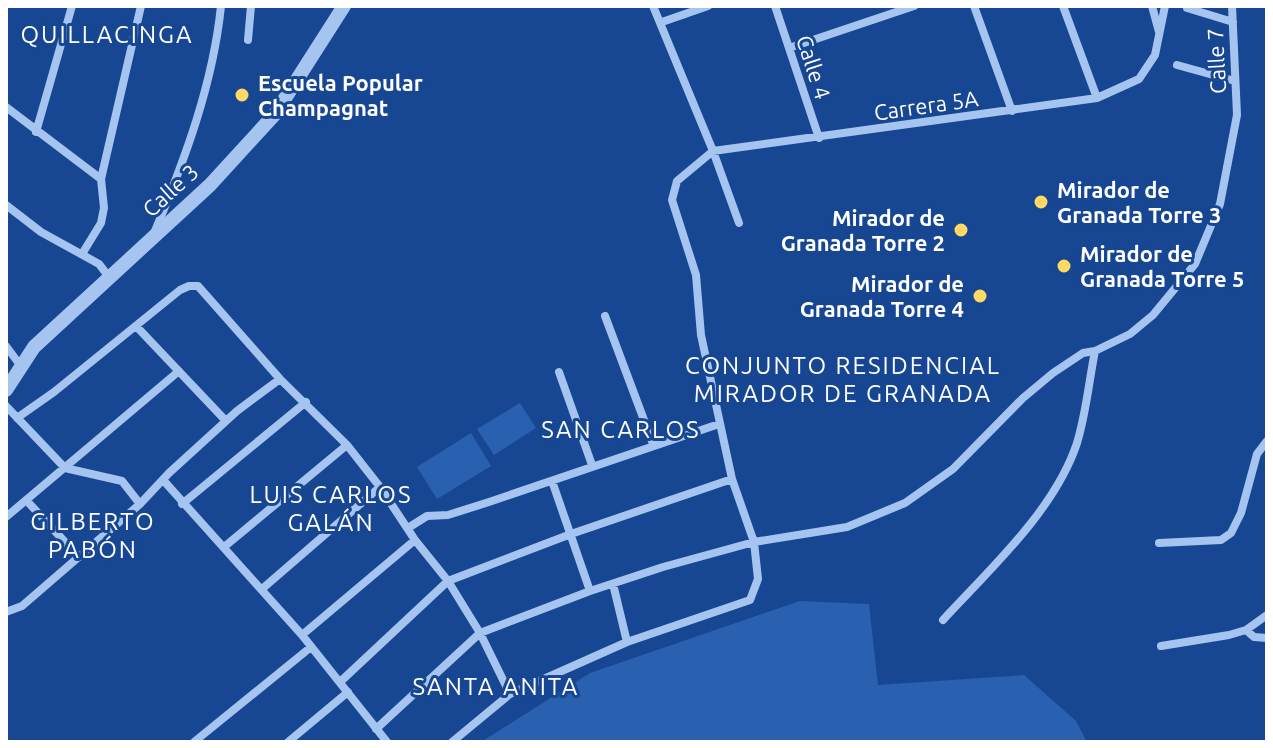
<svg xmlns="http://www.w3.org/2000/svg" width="1273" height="748" viewBox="0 0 1273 748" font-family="Ubuntu,sans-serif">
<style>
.green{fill:#2960b0}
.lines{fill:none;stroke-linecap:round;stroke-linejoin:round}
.minor{stroke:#a5c4f0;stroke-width:8}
.tertiary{stroke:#a5c4f0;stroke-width:14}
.poi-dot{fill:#ffd964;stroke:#174792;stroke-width:3}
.labels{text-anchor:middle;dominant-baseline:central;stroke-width:6;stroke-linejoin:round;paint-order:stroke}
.street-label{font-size:22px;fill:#fff;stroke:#174792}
.poi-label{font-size:22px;font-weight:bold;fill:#fff;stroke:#174792;text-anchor:start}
.neighbourhood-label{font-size:24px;letter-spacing:2px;fill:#fff;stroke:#174792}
</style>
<rect width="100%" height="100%" fill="#174792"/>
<path class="green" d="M520,403l16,25 -42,27 -17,-26z
M471,433l20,33 -54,33 -20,-32z
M800,601l69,3 9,81 146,-10 52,46 11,21h-606l109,-69z"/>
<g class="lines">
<path class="minor" d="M653,6l60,145 26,72
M775,6l44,132
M974,6l38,105
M1063,6l34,92
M1152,6l7,26
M1187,8l46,14
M662,22l46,-16
M248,40l3,-34
M789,48l125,-42
M1177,65l58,16
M6,107l95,72
M36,132l36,-126
M6,205l35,27 58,32 10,13
M155,231c30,-72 58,-147 66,-225
M82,254l19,-31 3,-15 -3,-29 40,-173
M605,316l48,128
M136,326l90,95
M6,346l14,19
M559,372l33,93
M6,406l59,62 57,13 18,23
M17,418l37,-26 126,-102 9,-4h9l82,93 67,66 33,42 35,53 33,41 32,52 30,61
M164,481l138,154 85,107
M552,481l38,110
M26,500l53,57
M182,504l124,-102
M6,517l173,-146
M408,528l19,-12 21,-1 41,-13 230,-78
M1159,543l62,-3 10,-7 10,-20 16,-59 10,-13
M224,547l123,-102
M613,584l14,58
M262,589l118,-102
M6,612l16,-6 118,-102 29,-31 68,-62 43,-32
M943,620c47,-51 112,-110 134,-177 9,-29 12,-62 18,-92
M1246,630l8,7 13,1
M302,635l113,-95
M1161,646l68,-11 17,-5 21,-15
M340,682l108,-101 123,-47 161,-55
M376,729l104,-96 110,-42 73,-24 91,-25 93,-15 58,-24 48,-34 70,-71 30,-25 30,-20 12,-2 35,-17 23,-19 42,-51 25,-60 17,-89 -5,-109
M194,742l117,-95
M288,742l60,-50
M452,742l58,-48 117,-52 123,-42 8,-21 -4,-37 -22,-63 -31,-144 -5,-60 -24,-75 5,-19 36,-30 384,-53 42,-19 16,-24 10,-49"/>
<path class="tertiary" d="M6,390l28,-43 176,-162 65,-71 69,-108"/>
</g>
<g class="poi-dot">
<circle cx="242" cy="95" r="8"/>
<circle cx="1041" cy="202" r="8"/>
<circle cx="961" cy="230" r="8"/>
<circle cx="1064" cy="266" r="8"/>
<circle cx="980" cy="296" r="8"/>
</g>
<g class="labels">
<g class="street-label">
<text transform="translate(1216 61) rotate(-93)">Calle 7</text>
<text transform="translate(814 67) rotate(72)">Calle 4</text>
<text transform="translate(926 105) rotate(-8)">Carrera 5A</text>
<text transform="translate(170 190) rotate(-42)">Calle 3</text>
</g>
<g class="poi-label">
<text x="258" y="82">Escuela Popular<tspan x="258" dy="25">Champagnat</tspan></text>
<text x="1057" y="189">Mirador de<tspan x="1057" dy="25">Granada Torre 3</tspan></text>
<text x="945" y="217" text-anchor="end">Mirador de<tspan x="945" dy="25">Granada Torre 2</tspan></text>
<text x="1080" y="253">Mirador de<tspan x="1080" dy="25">Granada Torre 5</tspan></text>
<text x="964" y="283" text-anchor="end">Mirador de<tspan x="964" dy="25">Granada Torre 4</tspan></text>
</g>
<g class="neighbourhood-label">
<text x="107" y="34">QUILLACINGA</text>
<text x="843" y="365">CONJUNTO RESIDENCIAL<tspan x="843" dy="28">MIRADOR DE GRANADA</tspan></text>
<text x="621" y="429">SAN CARLOS</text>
<text x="331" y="494">LUIS CARLOS<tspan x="331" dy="28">GALÁN</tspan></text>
<text x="93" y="521">GILBERTO<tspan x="93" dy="28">PABÓN</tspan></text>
<text x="496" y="686">SANTA ANITA</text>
</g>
</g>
<rect width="1273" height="748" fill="none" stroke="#ffffff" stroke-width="16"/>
</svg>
